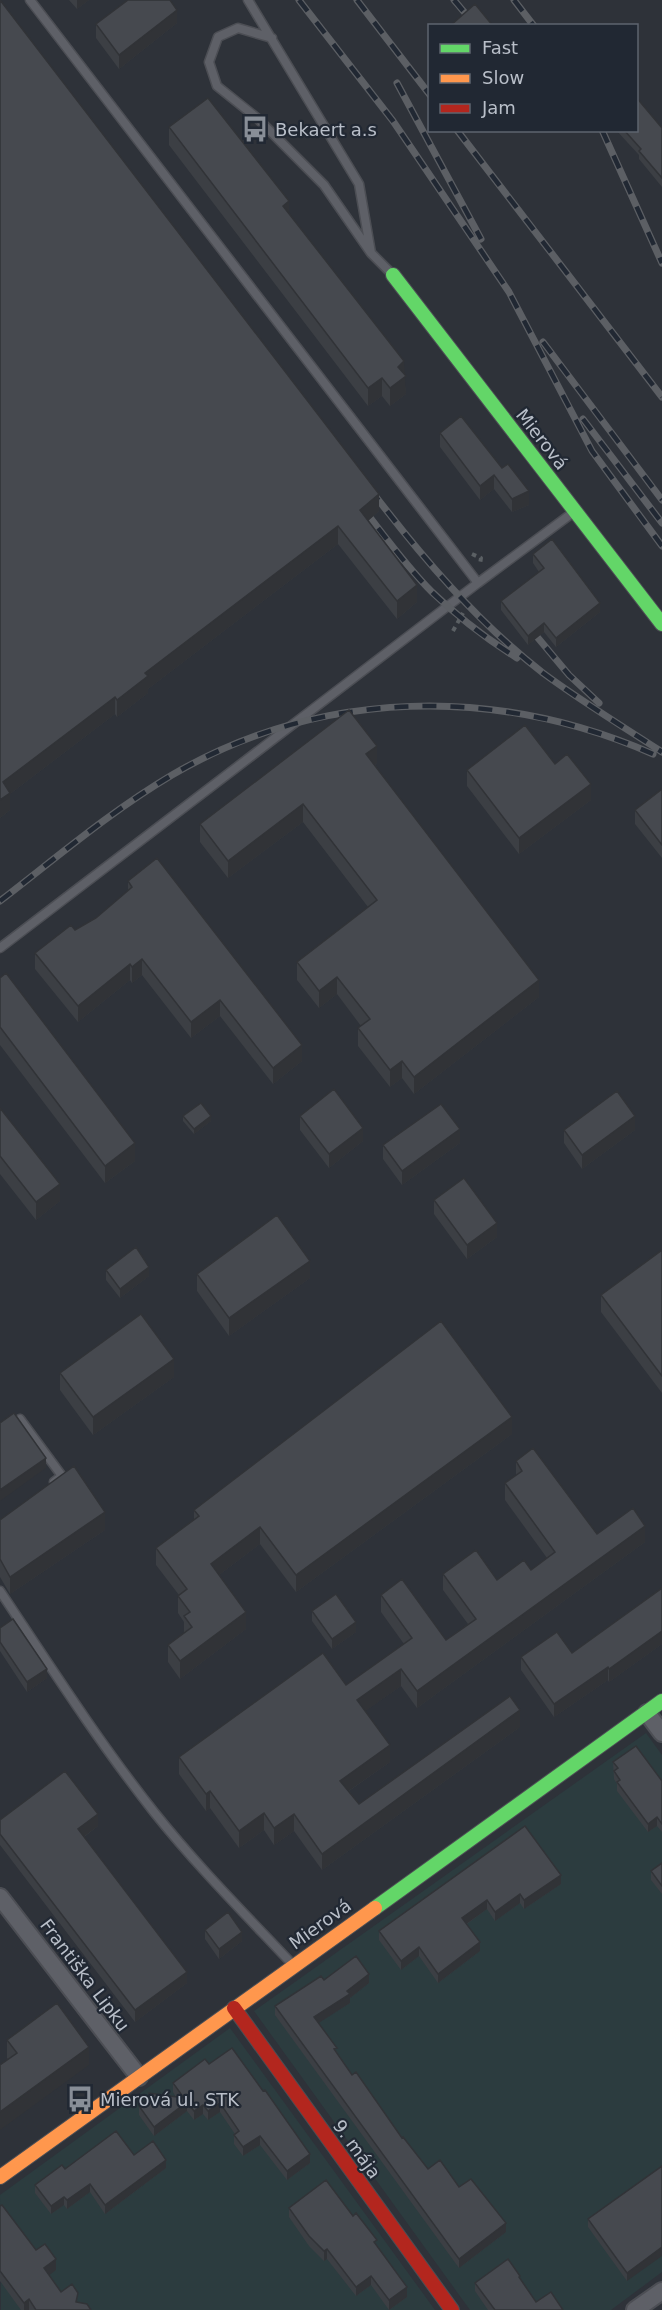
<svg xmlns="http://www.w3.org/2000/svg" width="662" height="2310" viewBox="0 0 662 2310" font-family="'DejaVu Sans',sans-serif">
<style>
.green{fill:#2c3c3f}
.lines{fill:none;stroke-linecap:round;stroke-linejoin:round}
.lane-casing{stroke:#4c4e54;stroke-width:11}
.street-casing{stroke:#4c4e54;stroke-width:20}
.fast-casing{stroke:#4c4e54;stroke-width:16}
.slow-casing{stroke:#4c4e54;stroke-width:16}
.jam-casing{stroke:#4c4e54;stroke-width:16}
.path{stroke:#5b6064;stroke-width:4;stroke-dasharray:4.5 4.5;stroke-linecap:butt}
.lane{stroke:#5e6067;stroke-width:8}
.street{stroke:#5e6067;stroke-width:16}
.fast{stroke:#63d668;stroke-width:14}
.slow{stroke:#ff974d;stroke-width:14}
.jam{stroke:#b3261e;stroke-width:14}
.rail-casing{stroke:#5c5f64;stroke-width:7}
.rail{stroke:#212833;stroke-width:4.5;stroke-dasharray:14;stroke-linecap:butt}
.wall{fill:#3c3f44}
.shaded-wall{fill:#313337}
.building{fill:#46494f;stroke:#313337;stroke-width:1.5}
.labels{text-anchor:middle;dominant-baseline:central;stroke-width:4.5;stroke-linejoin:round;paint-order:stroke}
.poi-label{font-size:18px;fill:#b9bfc9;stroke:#212833;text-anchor:start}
.street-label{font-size:18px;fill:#b9bfc9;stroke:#212833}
</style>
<rect width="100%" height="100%" fill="#2e3239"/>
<path class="green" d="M646,1733l16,22v517l-51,38h-141l-216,-299z
M230,2028l205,282h-434l-1,-115z"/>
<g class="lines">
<g class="lane-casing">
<path id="lane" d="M248,0l111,184 12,69 22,22
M272,38l-34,-10 -20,9 -9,25 8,24 40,32 67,67 47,68
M478,583l97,-72
M0,948l478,-365 -448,-583
M20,1419l42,57 -8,6
M0,1591c50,75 98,150 154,221 43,54 92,103 139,153"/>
</g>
<g class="street-casing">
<path id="street" d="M647,1713l15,20
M0,1897l139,180
M635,2310l27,-19"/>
</g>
<g class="fast-casing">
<path id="fast" d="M393,275l269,349
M375,1908l287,-207"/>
</g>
<g class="slow-casing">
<path id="slow" d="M0,2177l375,-269"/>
</g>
<g class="jam-casing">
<path id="jam" d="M234,2008l218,302"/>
</g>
<path class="path" d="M472,554l9,4 -1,6
M453,631l10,-18"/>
<use href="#lane" class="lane"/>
<use href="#street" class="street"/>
<use href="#fast" class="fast"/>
<use href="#slow" class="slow"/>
<use href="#jam" class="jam"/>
<g class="rail-casing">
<path id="rail" d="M299,0l94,121 116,171 83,159 70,95
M357,0l73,95
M454,0l22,26
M514,0l20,26
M397,83l84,156
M457,130l205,267
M602,130l60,133
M543,342l119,158
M583,419l79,104
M370,489c51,67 106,132 173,184 38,28 79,53 119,79
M361,506c23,29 45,60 71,86 26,25 55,47 85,66
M528,626l41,49 30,28
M0,901c56,-43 111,-90 172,-126 149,-87 326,-89 481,-21"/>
</g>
<use href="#rail" class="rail"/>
</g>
<path class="wall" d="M0,0l379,511 -11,10 49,81 -20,17 -59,-75 -190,145v4l-31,24 -2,-3 -105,80v16l-10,8z
M69,0h20l-12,9z
M177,23l-58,46 -23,-31v-14z
M169,127l120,86 115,162 2,19 -16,12 -8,-10 -14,10 -199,-261z
M662,128v59l-23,-28v-4l-23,-25h20z
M461,416l68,89 -17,7 -18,-23 -14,11 -40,-53v-14z
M533,554l67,58 -44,35 -12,-15 -16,13 -27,-35v-9l38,-29 -6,-9z
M377,763l-2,2 164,232 -125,97 -12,-16 -12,9 -32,-41v-18l3,-2 -24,-32 -18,14 -22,-28v-18l71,-55 -65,-85 -75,56 -28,-36v-18z
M555,764l36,36 -72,54 -52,-68v-16z
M662,789v69l-27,-34v-14z
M128,881l174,180 -29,23 -53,-68 -29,22 -49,-63 -10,8 -2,-3 -52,42 -43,-53v-16l61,-35 32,-27z
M0,978l135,183 -30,22 -105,-138z
M0,1108l60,93 -24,19 -36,-46z
M183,1116l28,5 -17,13 -11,-13z
M300,1116l63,25 -34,27 -29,-38z
M564,1130h71l-53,39 -18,-26z
M460,1143l-58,42 -19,-26v-14z
M434,1200l63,37 -30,22 -33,-45z
M662,1250v143l-61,-81v-17z
M106,1270l43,6 -29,22 -14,-18z
M197,1274l113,4 -81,58 -32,-45z
M60,1373l114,4 -81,58 -33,-45z
M512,1434l-216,158 -36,-48 -41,31 27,54 -66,50 -12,-17v-17l16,-12v-11l-6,-9v-17l1,-1 -23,-30v-17l38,-28v-10z
M516,1461l81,73 48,8 -228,166 -16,-22 -36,25 25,51 -41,29 10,13 161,-77 -198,143 -28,-39 -20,14 -10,-15 -25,18 -29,-40 -4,3 -27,-37v-17l167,-72 58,-41 -23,-32v-17l65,45 22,-16 -25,-34v-16l54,6 34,-10 16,-12 -42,-58v-17l11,-8z
M0,1520l105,10 -95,64 -10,-17z
M662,1588v56l-53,38 -1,-2 -54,37 -33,-47v-13l51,-4z
M312,1611l44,21 -24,17 -20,-28z
M0,1628l47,50 -20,14 -27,-41z
M613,1762l49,19v51l-5,-6 -9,6 -31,-41v-7l-3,-5z
M0,1820l98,6 -14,11 103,146 -52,39 -135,-177z
M525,1826l36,58 -37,25 -4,-6 -25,18 -8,-12 -20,15 13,27 -42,32 -19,-27 -18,14 -22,-30v-9z
M662,1863v31l-11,-14v-9z
M205,1930l37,11 -23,18 -14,-20z
M324,1980l45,3 -19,15v5l-32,20 19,29 15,23 76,94 31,18 47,45 -47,36 -184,-253v-9z
M7,2040l82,25 -81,-6 -1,-1z
M209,2064l101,99 -23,17 -27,-35 -17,11 -9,-12v-9l1,-1 -15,-22 -12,8 -5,-6 -9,6 -7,-9 -33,25 -15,-21v-9l37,-9 -3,-5v-9z
M134,2155l32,13 -61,46 -15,-22 -23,17 -3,-4 -13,9 -16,-21v-8l30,-16z
M662,2166l-35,115 -39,-54v-8z
M0,2206l36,44 20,20 -8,5 13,17 30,18h-70l-21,-29z
M289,2208l64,8 24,29 30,52 -18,13 -18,-25 -15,11 -29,-37 -3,2 -15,-15 -20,-29z
M520,2279l16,23 27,8h-75l-13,-19v-8z"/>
<path class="shaded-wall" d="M77,0h12l-12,9z
M177,10v13l-58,46v-14z
M289,201v18l-6,-13z
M404,361l2,33 -16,12v-18l8,-21z
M382,378v18l-14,10v-18z
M494,475v14l-14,11v-14z
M529,491v14l-17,7v-13z
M379,494v17l-19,17v-18z
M338,526v18l-190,145v4l-31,24v-17l28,-27z
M417,585v17l-20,17v-18z
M600,603v9l-44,35v-9z
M544,623v9l-16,13v-9z
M115,697v17l-105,80v16l-10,8v-18l3,-18z
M377,746v17l-11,9v-18z
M591,784v16l-72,54v-16z
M303,804v18l-75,56v-17z
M142,959v16l-10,8v-16z
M130,964v16l-52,42v-16z
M337,977v17l-18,14v-17z
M539,980v17l-125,97v-17z
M220,1000v16l-29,22v-16z
M302,1045v16l-29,23v-16z
M402,1061v17l-12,9v-17z
M211,1116v5l-17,13v-5z
M635,1116v14l-53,39v-14z
M363,1128v13l-34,27v-14z
M460,1129v14l-58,42v-14z
M135,1143v18l-30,22v-17z
M60,1184v17l-24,19v-18z
M497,1223v14l-30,22v-14z
M310,1261v17l-81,58v-18z
M149,1267v9l-29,22v-9z
M174,1359v18l-81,58v-18z
M512,1417v17l-216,158v-17z
M46,1458v10l-46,33v-11z
M105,1512v18l-95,64v-17z
M645,1526v16l-228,166v-17z
M260,1527v17l-49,37v-17z
M246,1612v17l-66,50v-18z
M356,1622v10l-24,17v-10z
M662,1631v13l-53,38v-13z
M608,1667v13l-54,37v-13z
M47,1669v9l-20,14v-10z
M401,1669v17l-44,31v-17z
M520,1710v17l-198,143v-16z
M390,1745v17l-50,35v-16z
M210,1791v17l-4,3v-17z
M264,1813v17l-25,18v-17z
M98,1814v12l-20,15v-12z
M294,1814v17l-20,14v-17z
M657,1817v9l-9,6v-8z
M561,1875v9l-37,25v-9z
M520,1894v9l-25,18v-9z
M487,1900v9l-25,18v-9z
M242,1932v9l-23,18v-10z
M480,1942v9l-42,32v-9z
M419,1947v9l-18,14v-9z
M187,1972v11l-52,39v-12z
M369,1974v9l-19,15v5l-36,23v-9z
M89,2047v18l-89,65v-18z
M187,2102v9l-33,25v-9z
M220,2103v9l-12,8v-9z
M203,2105v9l-9,6v-9z
M260,2136v9l-17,11v-9z
M310,2154v9l-23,17v-9z
M166,2160v8l-61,46v-9z
M90,2184v8l-23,17v-9z
M64,2197v8l-13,9v-8z
M506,2223v9l-47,36v-9z
M662,2247v9l-35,25v-8z
M327,2249v10l-3,2v-10z
M56,2259v11l-12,9v-11z
M371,2276v9l-15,11v-9z
M407,2287v10l-18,13v-10z
M29,2299v11h-5v-7z"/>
<path class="building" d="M0,0l379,494 -19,16 57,75 -20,16 -59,-75 -193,147 3,3 -31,24 -2,-3 -112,85 7,11 -10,7z
M128,0h42l7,10 -58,45 -23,-31z
M475,4l18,22h-43z
M636,97l26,31v50l-23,-27 2,-2 -17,-19h12z
M208,98l81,103 -6,5 121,155 -6,6 8,9 -16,12 -8,-10 -14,10 -199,-261z
M461,416l41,52 6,-4 21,27 -17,8 -18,-24 -14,11 -40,-53z
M552,539l48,64 -44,35 -12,-15 -16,13 -27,-35 43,-33 -11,-14z
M349,710l28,36 -11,8 173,226 -125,97 -12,-16 -12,9 -32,-42 12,-9 -33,-42 -18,14 -22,-29 80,-62 -74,-96 -75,57 -28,-37z
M525,725l30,39 12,-10 24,30 -72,54 -52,-68z
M662,789v56l-27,-35z
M157,858l145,187 -29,23 -53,-68 -29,22 -49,-63 -10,8 -2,-3 -52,42 -43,-53 36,-28 4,5 21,-12 36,-31 -4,-6z
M6,973l129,170 -30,23 -105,-139v-49z
M334,1089l29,39 -34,26 -29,-38z
M617,1091l18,25 -53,39 -18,-25z
M201,1103l10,13 -17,13 -11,-13z
M441,1104l19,25 -58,42 -19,-26z
M0,1108l60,76 -24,18 -36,-46z
M464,1178l33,45 -30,22 -33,-45z
M277,1215l33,46 -81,57 -32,-44z
M136,1247l13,20 -29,22 -14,-19z
M662,1250v126l-61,-81z
M141,1314l33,45 -81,58 -33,-44z
M441,1321l71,96 -216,158 -36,-48 -49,37 35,48 -66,49 -12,-16 24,-18 -8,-11 6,-4 -12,-16 9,-7 -31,-41 43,-32 -5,-6z
M14,1413l32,45 -46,32v-67z
M533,1448l64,86 36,-26 12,18 -228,165 -16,-22 -44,31 33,45 -50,36 19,23 151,-108 10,14 -198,144 -28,-40 -20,14 -10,-15 -25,18 -29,-40 -4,3 -27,-37 144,-104 23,32 66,-47 -31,-43 21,-16 44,61 30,-21 -33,-45 33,-24 21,30 27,-20 7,10 24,-18 -50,-69 17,-12 -6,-10z
M74,1466l31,46 -95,65 -10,-18v-39z
M662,1588v43l-53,38 -1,-2 -54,37 -33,-47 36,-25 15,21z
M336,1594l20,28 -24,17 -20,-28z
M13,1619l34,50 -20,13 -27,-40v-14z
M636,1746l26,35v43l-5,-7 -9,7 -31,-42 3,-2 -6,-9 4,-3 -5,-6z
M65,1771l33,43 -20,15 109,143 -52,38 -135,-176v-14z
M525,1826l36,49 -37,25 -4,-6 -25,18 -8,-12 -25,18 18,24 -42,32 -19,-27 -18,14 -22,-30z
M662,1863v23l-11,-15z
M228,1912l14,20 -23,17 -14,-19z
M356,1956l13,18 -22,17 3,3 -36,23 23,31 -3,1 18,26 4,-3 46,66 1,-1 25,32 12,-9 19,27 12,-8 35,44 -47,36 -184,-253 46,-30 3,4z
M57,2003l32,44 -89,65v-47l17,-12 -10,-13z
M232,2048l31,43 2,-1 45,64 -23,17 -27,-35 -17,11 -9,-12 5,-4 -19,-28 -12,8 -5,-6 -9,6 -7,-9 -33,25 -15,-21 9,-6 1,-7 35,5 -11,-15 32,-24 4,5z
M116,2131l18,24 19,-14 13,19 -61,45 -15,-21 -23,16 -3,-3 -13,9 -16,-21 27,-20 3,4z
M662,2166v81l-35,26 -39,-54z
M326,2180l27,36 3,-3 21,27 -3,2 33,45 -18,13 -18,-24 -15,11 -29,-38 -3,2 -15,-15 -20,-28z
M2,2205l34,45 9,-6 11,15 -12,9 17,24 11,-8 6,9 -2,9 11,2 4,6h-55l-7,-11 -5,4 -24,-32v-65z
M508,2259l12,17 -1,1 17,25 15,-10 12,18h-68l-20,-27z"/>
<defs>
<g id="bus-bare" transform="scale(2.07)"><path d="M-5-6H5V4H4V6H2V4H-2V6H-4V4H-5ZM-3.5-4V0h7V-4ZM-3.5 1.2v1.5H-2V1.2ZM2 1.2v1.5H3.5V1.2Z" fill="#888e97" stroke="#212833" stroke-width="2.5" paint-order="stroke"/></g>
</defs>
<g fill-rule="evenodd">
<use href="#bus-bare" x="255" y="129"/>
<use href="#bus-bare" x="80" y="2099"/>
</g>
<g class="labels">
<g class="poi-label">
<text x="275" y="129">Bekaert a.s</text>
<text x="100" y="2099">Mierová ul. STK</text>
</g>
<g class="street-label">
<text transform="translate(542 439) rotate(52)">Mierová</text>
<text transform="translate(320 1924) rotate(-36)">Mierová</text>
<text transform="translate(85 1975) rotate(53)">Františka Lipku</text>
<text transform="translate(357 2149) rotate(54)">9. mája</text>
</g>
</g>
<rect x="428" y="24" width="210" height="108" fill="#212833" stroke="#5e646f" stroke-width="1.5"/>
<rect x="440" y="44" width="30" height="9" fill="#63d668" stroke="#5e646f" stroke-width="1.5"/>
<text x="482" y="54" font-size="18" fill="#b9bfc9">Fast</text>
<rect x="440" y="74" width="30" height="9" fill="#ff974d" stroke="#5e646f" stroke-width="1.5"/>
<text x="482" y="84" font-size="18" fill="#b9bfc9">Slow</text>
<rect x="440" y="104" width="30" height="9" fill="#b3261e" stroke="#5e646f" stroke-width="1.5"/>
<text x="482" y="114" font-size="18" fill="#b9bfc9">Jam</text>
</svg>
